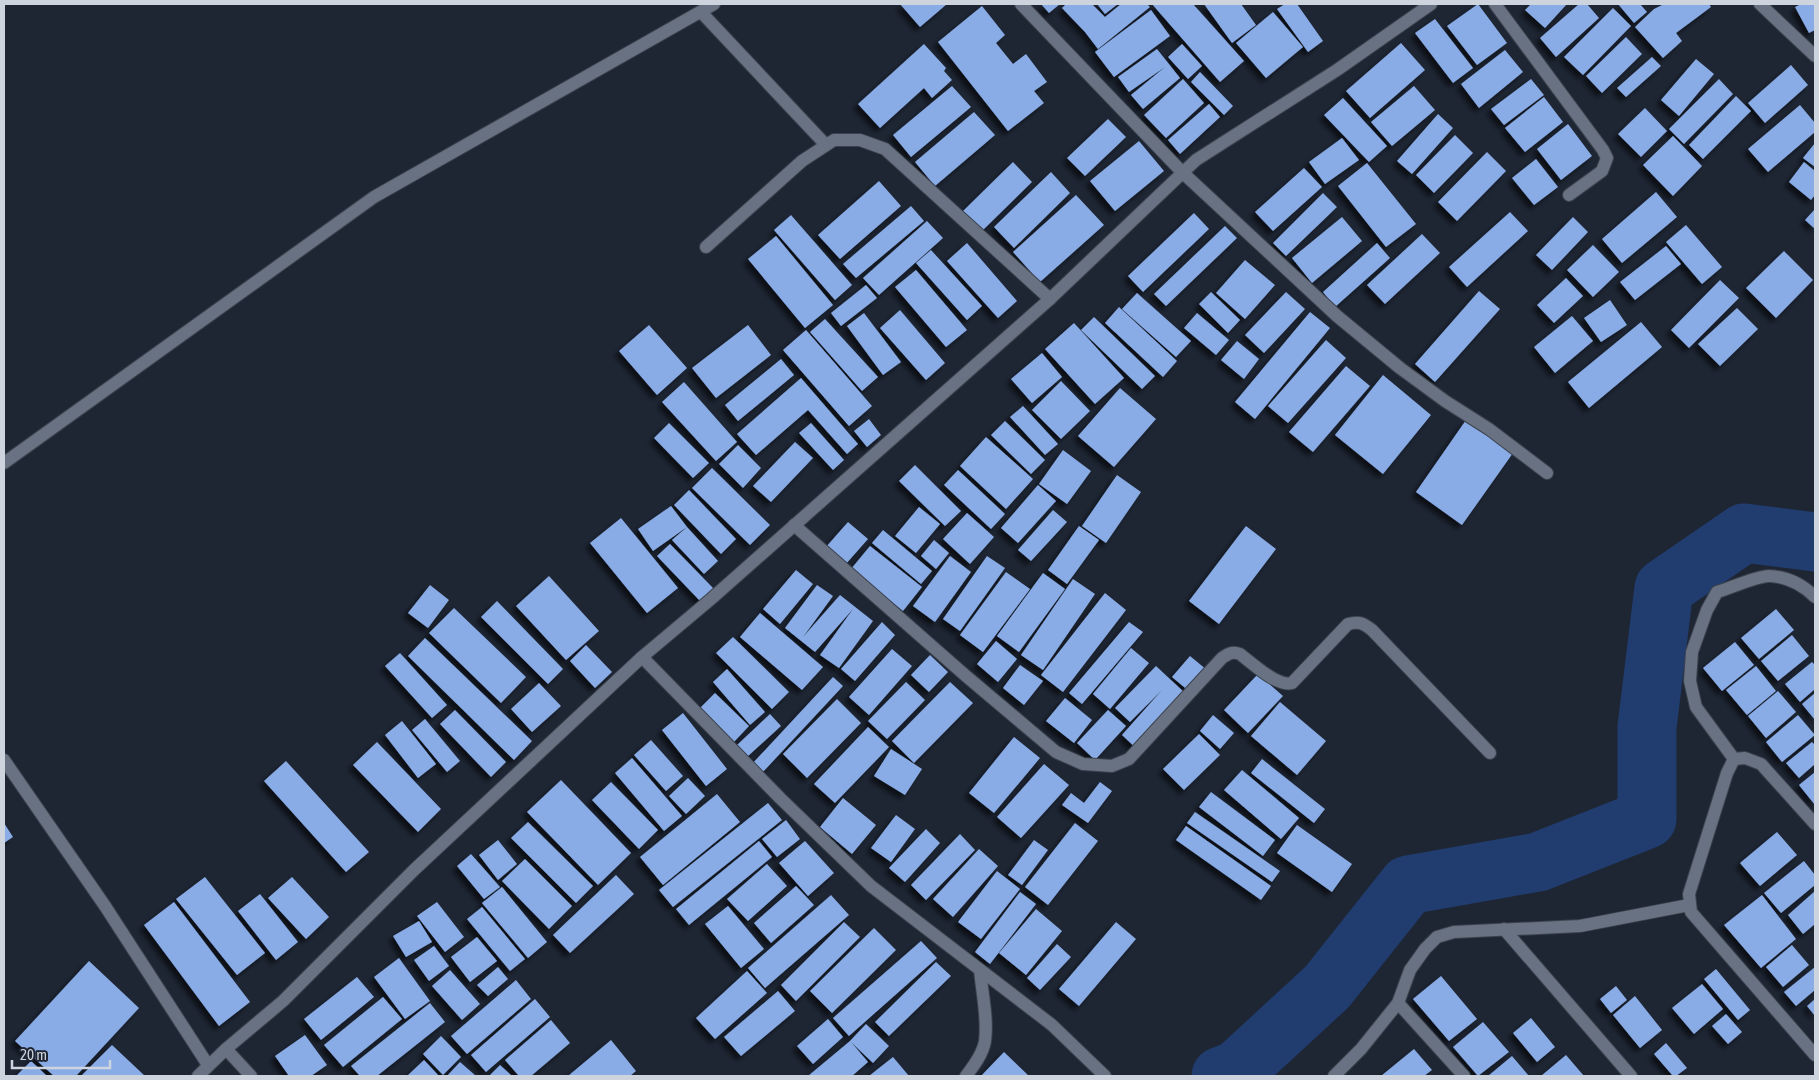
<svg xmlns="http://www.w3.org/2000/svg" width="1819" height="1080" font-family="'Asap Condensed',sans-serif">
	<style>
		.lines { fill: none; stroke-linecap: round; stroke-linejoin: round }
		.river { stroke: #213d6f; stroke-width: 59 }
		.building { fill: #8aace6; filter: url(#shadow) }
		.minor-casing { stroke: #3b424d; stroke-width: 14 }
		.tertiary-casing { stroke: #3b424d; stroke-width: 14 }
		.minor { stroke: #697282; stroke-width: 12 }
		.tertiary { stroke: #697282; stroke-width: 12 }
	</style>
	<defs>
		<filter id="shadow"><feDropShadow dx="-4.5" dy="4.5" stdDeviation="2.5" flood-color="#0009"/></filter>
	</defs>
	<rect width="100%" height="100%" fill="#1e2634"/>
	<g class="lines">
		<!-- river -->
		<path class="river" d="M1221 1076 1237 1070 1327 987 1408 885 1538 862 1647 819V727L1664 588 1744 533 1815 542"/>
	</g>
	<!-- building -->
	<path class="building" d="M900 4H947L920 27Z
		M1041 4H1060L1049 13Z
		M1066 4H1092L1105 17 1121 4H1147L1150 7 1098 49 1085 32 1062 8Z
		M1097 4H1118L1105 14Z
		M1152 4H1193L1244 61 1220 82Z
		M1204 4H1241L1256 25 1232 43Z
		M1285 4H1297L1323 41 1308 52 1277 9Z
		M1478 4 1507 43 1477 65 1447 26Z
		M1531 4H1567L1545 28 1525 10Z
		M1579 4H1587L1599 18 1556 57 1540 38Z
		M1618 4H1640L1647 12 1634 23Z
		M1664 4H1709L1711 7 1676 33 1682 41 1663 58 1635 27 1654 9Z
		M1801 4 1815 5V30L1809 33 1795 7Z
		M982 6 1005 35 996 43 1013 64 1026 54 1047 82 1034 91 1044 103 1008 131 938 42Z
		M1613 8 1631 26 1583 75 1564 57Z
		M1151 10 1170 36 1114 77 1095 52Z
		M1273 12 1303 47 1266 78 1236 43Z
		M1435 19 1473 68 1453 83 1415 33Z
		M1626 37 1642 54 1602 93 1586 76Z
		M1401 43 1425 70 1370 118 1346 91Z
		M924 44 946 68 944 71 952 80 932 98 924 88 880 128 858 104Z
		M1182 44 1202 66 1188 79 1168 57Z
		M1157 49 1180 78 1143 109 1131 95 1165 67 1129 92 1118 77Z
		M1505 50 1523 72 1479 108 1461 84Z
		M1652 57 1661 66 1626 97 1617 88Z
		M1696 59 1714 74 1679 116 1661 100Z
		M1791 65 1808 85 1765 123 1748 103Z
		M1200 72 1233 106 1224 115 1191 82Z
		M1183 79 1204 103 1166 138 1144 115Z
		M1531 79 1544 95 1504 125 1491 109Z
		M1719 79 1733 94 1684 144 1669 129Z
		M952 86 971 107 911 157 893 135Z
		M1414 86 1435 110 1392 146 1371 122Z
		M1736 96 1751 111 1703 159 1689 145Z
		M1544 97 1563 122 1525 152 1505 128Z
		M1343 98 1387 146 1369 162 1324 115Z
		M1209 104 1220 117 1180 154 1168 140Z
		M1800 105 1815 123V132L1768 172 1748 149Z
		M1645 108 1667 131 1641 157 1618 134Z
		M974 112 995 135 935 186 915 162Z
		M1438 114 1453 128 1412 174 1397 161Z
		M1108 119 1126 137 1085 176 1067 158Z
		M1568 124 1592 156 1561 180 1537 149Z
		M1455 135 1473 153 1434 193 1416 175Z
		M1673 136 1702 166 1673 196 1643 165Z
		M1342 138 1359 160 1325 184 1309 162Z
		M1139 141 1164 171 1115 211 1090 181Z
		M1815 143V167L1803 158Z
		M1487 152 1506 171 1457 221 1438 202Z
		M1536 159 1558 187 1534 205 1512 178Z
		M1013 162 1032 182 982 231 962 212Z
		M1804 162 1815 171V195L1811 200 1789 182Z
		M1367 163 1416 224 1386 247 1338 186Z
		M1304 168 1322 187 1273 231 1255 212Z
		M1051 172 1070 193 1014 248 994 227Z
		M879 181 901 206 840 259 818 235Z
		M1656 192 1677 217 1622 263 1602 239Z
		M1323 193 1337 207 1286 256 1273 243Z
		M1076 195 1104 225 1040 282 1013 252Z
		M911 206 924 221 856 278 843 264Z
		M1815 209V229L1805 220Z
		M1510 212 1528 231 1467 287 1449 267Z
		M1194 213 1209 229 1143 292 1128 276Z
		M791 215 852 285 835 300 774 230Z
		M1342 217 1362 241 1312 283 1292 258Z
		M1573 217 1588 232 1552 270 1536 255Z
		M927 221 943 238 879 295 863 278Z
		M1686 225 1722 267 1702 284 1666 242Z
		M1225 226 1237 238 1166 306 1154 294Z
		M1422 234 1440 253 1385 304 1367 285Z
		M776 236 833 305 805 328 748 259Z
		M967 243 1017 301 998 318 947 261Z
		M1377 243 1390 258 1335 307 1323 292Z
		M1593 245 1619 272 1593 297 1567 270Z
		M1666 246 1681 264 1635 300 1620 282Z
		M931 250 982 306 967 320 916 263Z
		M1784 251 1813 280 1776 318 1746 288Z
		M1245 260 1275 285 1245 319 1216 293Z
		M916 270 967 330 946 347 895 287Z
		M1566 278 1583 296 1554 323 1537 305Z
		M1720 280 1739 298 1689 348 1671 330Z
		M866 285 877 298 841 326 831 313Z
		M1479 291 1500 309 1435 382 1415 364Z
		M1211 292 1240 320 1228 333 1199 304Z
		M1286 292 1305 309 1264 353 1245 335Z
		M1137 293 1191 341 1176 357 1122 309Z
		M1610 300 1627 325 1601 342 1584 318Z
		M1119 307 1177 361 1163 377 1105 323Z
		M1737 308 1758 329 1720 366 1698 344Z
		M900 310 945 363 926 380 880 328Z
		M1310 312 1330 328 1255 419 1235 402Z
		M864 313 901 362 883 375 847 326Z
		M1197 313 1229 340 1216 355 1184 328Z
		M1572 316 1593 341 1555 373 1534 347Z
		M1094 317 1155 376 1142 389 1081 330Z
		M825 319 878 377 862 391 810 332Z
		M1641 322 1662 347 1589 408 1568 382Z
		M1074 323 1124 378 1095 404 1045 349Z
		M649 325 687 368 657 395 619 351Z
		M748 325 771 355 716 398 692 368Z
		M806 330 872 406 849 426 783 350Z
		M1326 340 1346 358 1288 423 1268 406Z
		M1237 341 1259 359 1244 379 1221 360Z
		M1042 353 1062 377 1032 403 1011 379Z
		M781 359 794 375 738 421 725 405Z
		M1346 366 1370 386 1313 452 1289 432Z
		M1383 375 1431 415 1383 474 1335 435Z
		M801 378 858 444 847 454 808 410 756 455 737 434Z
		M1061 381 1090 411 1061 439 1032 410Z
		M684 382 737 442 716 461 662 402Z
		M1120 388 1156 419 1114 467 1078 436Z
		M1023 406 1058 444 1045 455 1010 417Z
		M869 419 881 435 867 447 854 431Z
		M1466 420 1513 453 1462 525 1416 492Z
		M1005 421 1045 460 1031 474 991 435Z
		M669 423 709 463 693 478 654 438Z
		M811 423 844 460 833 470 799 433Z
		M986 437 1033 479 1006 509 960 466Z
		M795 442 813 458 771 502 753 486Z
		M738 445 761 468 743 488 719 464Z
		M1063 450 1091 471 1067 504 1039 484Z
		M915 465 961 511 945 526 899 481Z
		M712 468 770 525 750 545 692 488Z
		M958 470 1005 514 991 529 944 485Z
		M1117 475 1141 492 1106 543 1082 526Z
		M1038 485 1056 501 1018 543 1001 528Z
		M689 490 736 539 721 554 674 505Z
		M671 506 687 527 653 551 638 529Z
		M919 507 940 524 916 553 895 536Z
		M1053 510 1067 522 1031 561 1018 550Z
		M967 513 994 537 970 564 943 539Z
		M621 518 678 588 647 613 590 543Z
		M848 522 868 539 845 565 826 547Z
		M1079 526 1099 540 1067 584 1048 570Z
		M1246 526 1276 549 1219 624 1189 601Z
		M687 527 718 561 704 574 672 540Z
		M883 530 932 571 921 584 872 543Z
		M934 540 949 553 936 569 921 556Z
		M670 544 714 589 701 602 657 556Z
		M870 546 922 587 903 611 851 569Z
		M950 556 971 572 935 622 913 606Z
		M987 556 1005 568 960 631 943 619Z
		M796 570 813 584 780 624 763 609Z
		M1006 572 1030 589 983 652 960 635Z
		M1043 573 1065 589 1019 652 997 636Z
		M549 576 599 631 566 660 516 606Z
		M1073 579 1095 594 1043 670 1021 655Z
		M430 585 449 600 428 628 408 613Z
		M817 585 833 596 803 637 840 595 873 621 839 668 820 655 853 609 815 652 785 628Z
		M1105 593 1126 610 1063 692 1041 675Z
		M497 601 563 669 548 684 481 617Z
		M454 608 526 677 501 703 429 633Z
		M1776 609 1794 630 1759 659 1741 638Z
		M760 613 823 667 802 690 740 637Z
		M882 622 895 635 855 681 841 669Z
		M1129 622 1143 632 1082 704 1069 693Z
		M1792 635 1809 656 1778 681 1761 661Z
		M733 637 789 692 772 709 716 653Z
		M425 638 532 741 514 760 408 656Z
		M996 641 1017 659 998 682 977 664Z
		M1735 642 1754 665 1722 691 1703 668Z
		M586 645 612 672 595 688 570 661Z
		M1131 648 1149 663 1110 709 1093 694Z
		M892 649 912 666 869 715 849 697Z
		M400 653 447 705 432 718 385 666Z
		M930 655 948 672 929 692 911 675Z
		M1190 656 1207 670 1190 692 1172 677Z
		M1812 662 1815 665V689L1800 702 1785 684Z
		M1020 665 1043 681 1024 705 1003 688Z
		M1156 666 1186 694 1137 749 1122 735 1162 690 1130 722 1115 708Z
		M1756 666 1776 691 1747 715 1726 690Z
		M727 669 765 712 750 725 713 682Z
		M1258 674 1283 696 1248 733 1224 710Z
		M833 677 843 686 762 773 752 764Z
		M906 682 925 700 887 739 868 721Z
		M950 682 973 703 914 763 892 741Z
		M539 683 561 706 532 732 511 709Z
		M1778 691 1796 712 1766 738 1748 716Z
		M715 693 749 726 733 743 698 710Z
		M1815 693V720L1802 704Z
		M1065 698 1092 720 1074 743 1046 721Z
		M837 699 861 723 807 778 783 754Z
		M1280 702 1326 741 1297 775 1251 736Z
		M455 710 506 762 491 777 440 724Z
		M1108 710 1126 726 1095 760 1077 743Z
		M683 713 727 769 706 786 662 730Z
		M770 714 781 726 747 757 736 746Z
		M1213 715 1234 733 1220 749 1200 731Z
		M1798 715 1815 735 1782 762 1766 742Z
		M425 719 460 761 447 772 412 730Z
		M402 721 436 764 418 778 385 735Z
		M868 727 889 747 835 803 814 784Z
		M1199 734 1220 755 1184 790 1163 769Z
		M1014 737 1040 758 994 813 969 793Z
		M651 740 683 776 666 791 634 755Z
		M377 742 441 809 418 832 353 765Z
		M1812 742 1815 745V764L1799 778 1786 763Z
		M891 749 922 769 905 795 874 776Z
		M632 758 682 816 664 831 615 773Z
		M1262 759 1325 809 1314 823 1251 773Z
		M286 761 369 852 346 872 264 781Z
		M1044 764 1069 785 1021 838 997 817Z
		M1242 770 1299 818 1281 839 1224 790Z
		M1815 772V805L1799 785Z
		M688 778 705 796 686 814 669 796Z
		M561 780 631 853 598 885 527 812Z
		M611 782 658 830 639 849 592 800Z
		M1100 782 1112 791 1088 823 1062 805 1071 793 1084 803Z
		M1211 792 1275 840 1263 856 1199 807Z
		M717 794 740 822 663 885 640 857Z
		M843 798 876 825 852 854 820 827Z
		M768 803 782 820 673 907 659 890Z
		M1195 812 1280 871 1272 882 1187 823Z
		M896 815 915 829 891 862 871 848Z
		M786 820 800 839 777 857 762 839Z
		M528 822 593 886 576 903 511 838Z
		M4 823 13 837 4 843Z
		M1075 823 1098 841 1048 905 1025 887Z
		M1297 825 1352 864 1332 892 1277 853Z
		M1186 826 1271 886 1261 900 1176 840Z
		M926 829 940 843 905 882 889 868Z
		M1777 832 1797 855 1760 886 1740 863Z
		M960 834 975 850 926 900 911 885Z
		M498 840 517 864 498 880 479 855Z
		M1034 840 1048 850 1022 885 1008 875Z
		M759 841 772 857 689 925 676 909Z
		M805 841 834 873 808 896 779 863Z
		M979 849 998 866 953 917 933 899Z
		M471 854 500 887 484 899 457 866Z
		M525 859 572 906 549 929 502 881Z
		M1804 861 1815 875V885L1781 913 1764 893Z
		M767 864 787 886 748 921 727 899Z
		M997 871 1020 889 981 939 958 922Z
		M616 875 634 894 570 953 553 935Z
		M205 877 265 953 237 975 176 899Z
		M292 877 329 917 306 939 268 898Z
		M796 886 814 905 771 943 754 923Z
		M502 887 547 942 528 958 482 903Z
		M1815 891V924L1803 934 1788 915Z
		M1020 892 1036 904 990 964 975 952Z
		M260 894 298 942 276 960 238 911Z
		M831 895 849 915 765 988 748 968Z
		M1762 895 1796 939 1761 968 1724 925Z
		M174 902 250 1002 219 1026 144 925Z
		M437 902 464 937 445 952 417 916Z
		M728 906 764 949 741 968 705 924Z
		M482 907 525 959 510 971 467 919Z
		M1036 909 1062 931 1026 975 999 953Z
		M419 921 432 942 406 957 393 936Z
		M844 922 860 937 796 1001 781 985Z
		M1116 922 1136 939 1079 1006 1059 989Z
		M874 928 896 950 832 1013 810 991Z
		M477 937 497 961 470 982 451 957Z
		M921 941 937 958 849 1036 833 1018Z
		M1057 944 1071 957 1040 990 1027 978Z
		M1792 945 1809 965 1783 987 1766 967Z
		M434 946 449 966 429 981 414 960Z
		M399 958 430 1001 405 1019 374 977Z
		M89 961 139 1008 76 1076H54L15 1041Z
		M936 962 951 976 889 1036 875 1022Z
		M498 967 508 979 488 996 477 985Z
		M1815 967V990L1796 1006 1784 992Z
		M1716 969 1750 1010 1738 1020 1704 979Z
		M450 970 480 1004 462 1020 432 986Z
		M747 971 767 993 715 1039 696 1018Z
		M1441 976 1477 1019 1449 1041 1413 999Z
		M357 977 374 997 321 1040 304 1019Z
		M516 980 531 999 467 1054 451 1036Z
		M1702 984 1723 1009 1694 1034 1672 1008Z
		M1616 986 1627 1000 1611 1013 1600 999Z
		M778 991 795 1011 741 1056 724 1037Z
		M1635 996 1662 1030 1640 1048 1613 1015Z
		M383 997 402 1019 343 1067 324 1045Z
		M535 999 550 1017 486 1072 471 1055Z
		M1815 999V1016L1807 1006Z
		M430 1003 445 1022 377 1076H360L351 1066Z
		M1726 1014 1742 1032 1728 1044 1712 1026Z
		M1531 1018 1555 1047 1537 1062 1513 1033Z
		M828 1019 843 1037 813 1064 797 1046Z
		M551 1020 570 1043 531 1076H519L505 1060Z
		M1483 1022 1509 1052 1478 1076 1453 1047Z
		M866 1024 889 1046 873 1063 851 1042 868 1062 852 1076H808L850 1041Z
		M305 1035 327 1065 311 1076H289L275 1056Z
		M441 1036 461 1057 443 1075 423 1054Z
		M611 1040 636 1071 630 1076H568Z
		M1666 1043 1687 1068 1676 1076H1673L1654 1054Z
		M112 1045 145 1076H81Z
		M1414 1049 1432 1070 1424 1076H1381Z
		M1004 1052 1029 1076H981Z
		M1566 1055 1584 1076H1541Z
		M1512 1056 1529 1076H1488Z
		M893 1057 909 1076H869Z
		M424 1060 439 1076H407Z
		M31 1061 47 1076H16Z
		M460 1062 476 1076H447Z
		M500 1065 512 1076H489Z"/>
	<g class="lines">
		<defs>
			<path id="minor" d="M1021 4 1182 172 1337 316 1400 368 1445 401 1489 429 1547 473
				M1495 4 1603 150 1607 158 1602 171 1569 195
				M1760 4 1815 56
				M701 12 826 145
				M706 247 802 161 834 140H860L885 149 1050 299
				M4 463 374 197 714 4
				M794 525 966 676 1056 752 1083 764 1112 766 1129 759 1222 658C1228 654 1232 651 1240 654 1252 663 1277 687 1292 683L1348 624C1359 621 1363 623 1372 630L1490 753
				M642 657 780 798 871 886 1052 1025 1105 1076
				M1734 759 1696 707 1690 681 1692 652 1707 610 1717 592C1728 589 1759 575 1770 576 1788 577 1803 585 1815 597
				M4 760 105 906 208 1065
				M1815 824 1761 764 1745 758 1734 759 1727 773 1689 894 1691 912 1815 1055
				M1504 929 1631 1076
				M1398 1003 1464 1076
				M226 1049 251 1076
				M966 1076C973 1067 983 1054 985 1041 988 1018 982 993 980 970
				M1334 1076 1361 1049 1398 1003 1410 970 1425 949 1437 937 1454 932 1580 926 1689 905"/>
			<path id="tertiary" d="M198 1076 226 1049 283 1001 414 870 642 657 711 599 1050 299 1196 160 1337 70 1431 4"/>
		</defs>
		<!-- minor casing -->
		<use href="#minor" class="minor-casing"/>
		<!-- tertiary casing -->
		<use href="#tertiary" class="tertiary-casing"/>
		<!-- minor -->
		<use href="#minor" class="minor"/>
		<!-- tertiary -->
		<use href="#tertiary" class="tertiary"/>
	</g>
	<!-- border -->
	<rect width="1819" height="1080" fill="none" stroke="#ced4dd" stroke-width="10"/>
	<!-- scale -->
	<path d="M12 1060v8h98v-8" fill="none" stroke="#ced4dd" stroke-width="2.5"/>
	<text x="20" y="1060" font-size="15" fill="#ced4dd" stroke="#1e2634" stroke-width="4" paint-order="stroke">20 m</text>
</svg>
